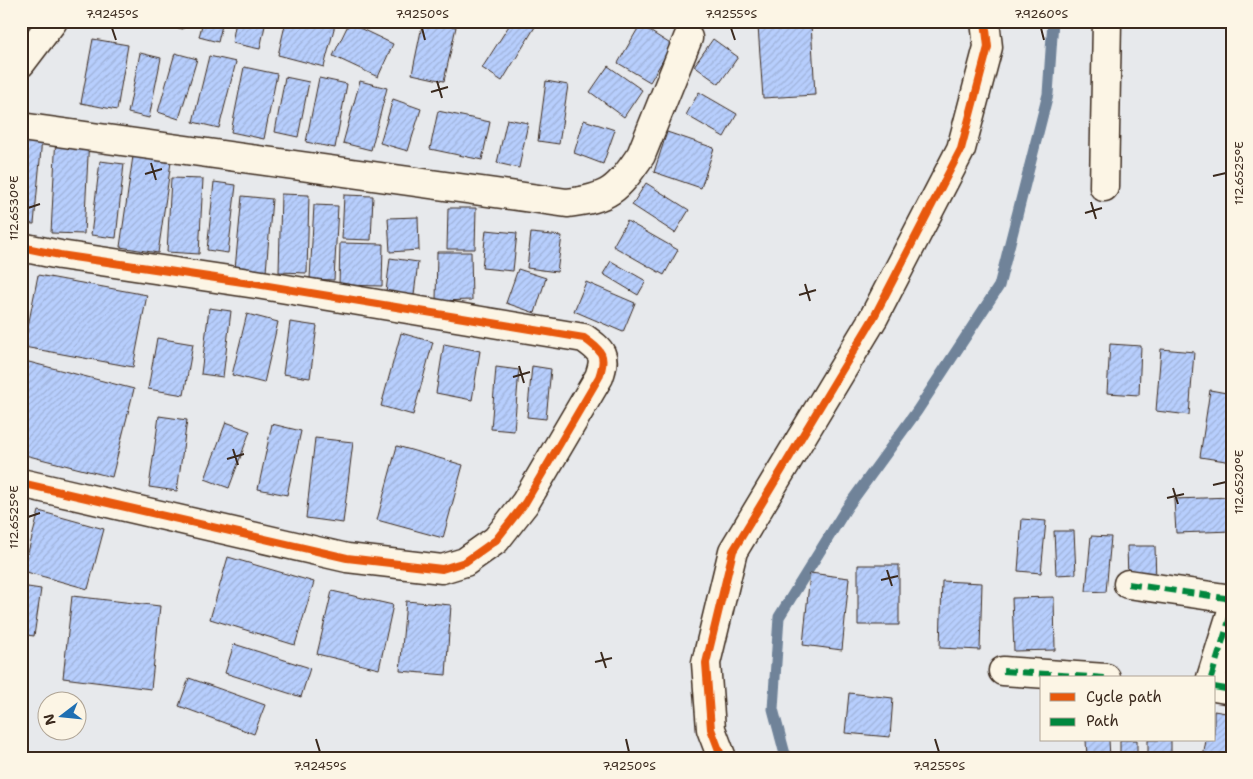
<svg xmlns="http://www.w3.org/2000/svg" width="1253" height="779" font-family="'Shantell Sans',sans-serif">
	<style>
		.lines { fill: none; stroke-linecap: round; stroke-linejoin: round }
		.stream { stroke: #6f8399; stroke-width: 11 }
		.building { fill: url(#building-hatch); stroke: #3b2a1e }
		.minor-casing { stroke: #3b2a1e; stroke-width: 31 }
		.minor { stroke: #fcf5e5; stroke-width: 28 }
		.quiet { stroke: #00873e; stroke-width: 6; stroke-dasharray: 12 6; stroke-linecap: butt }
		.cycleway-casing { stroke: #fcf5e5; stroke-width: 11 }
		.cycleway { stroke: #e8590c; stroke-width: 8 }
		.ticks { fill: none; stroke: #3b2a1e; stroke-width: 2 }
		.neatline { fill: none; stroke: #3b2a1e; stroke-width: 2 }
		.ticks-label { font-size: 12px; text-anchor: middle; fill: #3b2a1e }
	</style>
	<defs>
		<pattern id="building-hatch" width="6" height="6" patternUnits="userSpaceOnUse" patternTransform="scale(1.25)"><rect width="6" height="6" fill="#b7cefd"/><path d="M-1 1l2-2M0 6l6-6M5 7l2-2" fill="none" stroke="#9eb1d8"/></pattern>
	</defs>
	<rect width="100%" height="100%" fill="#e7e9ec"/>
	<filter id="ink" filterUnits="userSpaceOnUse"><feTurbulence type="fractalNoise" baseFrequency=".02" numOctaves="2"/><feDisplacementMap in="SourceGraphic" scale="10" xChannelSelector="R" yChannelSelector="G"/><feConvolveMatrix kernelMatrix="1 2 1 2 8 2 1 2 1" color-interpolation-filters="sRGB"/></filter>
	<g filter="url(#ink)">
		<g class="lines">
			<!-- stream -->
			<path class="stream" d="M786 758 773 709 779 617 846 509 917 411 999 286 1048 94 1053 21"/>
		</g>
		<!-- building -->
		<path class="building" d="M21 21H33L24 44 21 42Z
			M148 21H185L183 29Z
			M203 21H223L218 42 199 37Z
			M236 21H266L260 49 232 43Z
			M286 21H336L324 67 278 55Z
			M423 21 456 27 444 81 412 74Z
			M512 21 538 22 502 81 482 68Z
			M349 23 393 44 378 77 333 56Z
			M811 23 815 95 763 98 758 26Z
			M640 25 672 45 650 82 618 63Z
			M93 39 128 45 117 110 81 103Z
			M713 39 738 57 719 84 694 66Z
			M140 53 161 58 149 118 128 113Z
			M175 53 197 59 179 119 158 112Z
			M209 56 236 62 219 128 193 122Z
			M608 66 642 90 624 117 590 92Z
			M244 67 277 74 264 139 231 132Z
			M285 77 309 82 298 137 275 132Z
			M319 78 347 84 335 148 306 142Z
			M360 81 387 88 371 150 343 143Z
			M546 81 568 85 559 144 538 141Z
			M699 92 737 114 724 137 686 115Z
			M393 99 421 109 408 151 380 143Z
			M438 111 490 122 482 160 430 149Z
			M507 119 528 123 519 168 497 163Z
			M584 120 615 130 603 164 574 153Z
			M667 132 714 148 701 188 654 172Z
			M56 135 89 137 84 234 51 233Z
			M21 137 42 139 34 224 21 223Z
			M134 149 172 155 158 253 120 247Z
			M100 161 124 164 116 238 91 235Z
			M171 178 203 179 199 254 167 252Z
			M214 182 236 185 228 253 207 250Z
			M646 183 689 210 675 233 632 205Z
			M281 194 309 195 307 273 279 272Z
			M344 195 373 196 371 240 342 239Z
			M242 196 272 199 266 272 235 269Z
			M314 205 338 206 334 280 310 279Z
			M448 208H476L475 249H447Z
			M418 217 419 250 390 252 388 218Z
			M627 221 678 250 664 275 613 246Z
			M486 230 517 233 513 271 482 268Z
			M531 233 562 236 557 272 527 268Z
			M340 243 383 244 382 286 339 285Z
			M437 252H471L472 300 436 301Z
			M390 258 418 262 414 295 386 292Z
			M611 261 646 281 638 295 603 274Z
			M518 269 546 278 535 313 506 303Z
			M38 275 147 295 133 367 24 347Z
			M586 282 635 303 623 332 574 311Z
			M209 308 231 311 223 377 201 374Z
			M247 314 278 322 264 383 232 375Z
			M290 322 317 326 310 378 283 374Z
			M401 333 433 342 413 415 381 406Z
			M157 338 193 344 184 395 148 389Z
			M444 344 480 351 472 400 436 393Z
			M1110 344 1141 346 1139 395 1107 393Z
			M1161 349 1194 352 1189 415 1156 411Z
			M21 360 134 389 112 477 21 454Z
			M532 366 551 369 546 419 527 417Z
			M496 367 519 370 514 431 491 429Z
			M1210 390 1232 394V462L1200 457Z
			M159 416 187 420 177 491 149 487Z
			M226 422 250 431 229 488 205 479Z
			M272 424 301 431 287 495 258 489Z
			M315 438 353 442 343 523 306 518Z
			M397 446 463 465 443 538 377 520Z
			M1232 497V531L1176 533 1174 499Z
			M39 511 104 529 88 589 23 571Z
			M1022 519 1046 521 1041 573 1018 571Z
			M1054 531H1074L1076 574 1056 575Z
			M1091 536 1111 537 1106 592 1086 591Z
			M1127 546H1155L1156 584 1128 580Z
			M228 557 314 582 295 645 210 619Z
			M858 565H899V625H858Z
			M810 573 849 578 842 650 803 645Z
			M942 581 982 583 980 650 940 648Z
			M21 586 41 589 34 636 21 634Z
			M332 591 393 605 379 669 317 654Z
			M72 596 160 606 151 689 63 678Z
			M1054 597 1055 650 1014 651 1012 598Z
			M406 601 451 605 446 675 400 671Z
			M234 644 310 668 301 697 225 673Z
			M189 678 265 705 254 734 179 706Z
			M849 693 893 698 890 737 845 733Z
			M1214 711 1232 714V758H1203L1206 740H1214Z
			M1086 740H1109L1110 758H1087Z
			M1120 740H1137V758H1120Z
			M1148 740H1171V758H1148Z"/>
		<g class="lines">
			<defs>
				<path id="minor" d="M21 63 53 21
					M21 127 567 203C610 198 617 190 641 155L688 38
					M1104 187 1107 21
					M21 247 60 255 256 284 584 338C602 351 607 355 599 377L525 503 496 540 465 562 442 569 347 558 21 483
					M1128 584 1232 599
					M1003 671 1106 678
					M1211 678 1232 611
					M1214 687 1232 690
					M722 758 711 729 706 663 733 551 874 317 961 149 988 47 985 21"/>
			</defs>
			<!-- minor casing -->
			<use href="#minor" class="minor-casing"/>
			<!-- minor -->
			<use href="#minor" class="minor"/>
			<!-- quiet -->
			<path class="quiet" d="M1128 584 1232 599
				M1003 671 1106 678
				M1211 678 1232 611
				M1214 687 1232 690"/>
			<defs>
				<path id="cycleway" d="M21 247 60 255 256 284 584 338C602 351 607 355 599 377L525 503 496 540 465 562 442 569 347 558 21 483
					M722 758 711 729 706 663 733 551 874 317 961 149 988 47 985 21"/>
			</defs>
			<!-- cycleway casing -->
			<use href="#cycleway" class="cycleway-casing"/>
			<!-- cycleway -->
			<use href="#cycleway" class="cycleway"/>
		</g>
	</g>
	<!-- ticks -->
	<path class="ticks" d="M112 28 116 40M422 28 425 40M731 28 735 40M1041 28 1044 40M437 81 442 98M431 92 448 87M151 163 156 180M145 174 162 169M1213 176 1226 173M1091 202 1096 219M28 208 40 204M1085 213 1102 208M805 284 810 301M799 295 816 290M519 366 524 383M513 377 530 372M233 449 238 465M227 459 244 454M1213 485 1226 482M1173 488 1178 504M1167 498 1184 494M28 517 40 513M887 570 892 586M881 580 898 576M601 652 606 668M595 662 612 658M316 739 320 752M626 739 629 752M935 739 939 752"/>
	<!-- margin -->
	<rect width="1253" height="779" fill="none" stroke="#fcf5e5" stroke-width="55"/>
	<!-- legend -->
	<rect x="1040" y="676" width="175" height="65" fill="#fcf5e5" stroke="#afa495"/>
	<rect x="1050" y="693" width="25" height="8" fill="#e8590c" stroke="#afa495"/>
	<text x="1086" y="702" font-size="15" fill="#3b2a1e">Cycle path</text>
	<rect x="1050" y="718" width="25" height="8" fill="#00873e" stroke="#afa495"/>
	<text x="1086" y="726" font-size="15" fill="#3b2a1e">Path</text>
	<!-- north arrow -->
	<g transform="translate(62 716) rotate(254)"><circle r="24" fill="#fcf5e5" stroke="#afa495"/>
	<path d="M0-4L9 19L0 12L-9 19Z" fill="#1f6fb2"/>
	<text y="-8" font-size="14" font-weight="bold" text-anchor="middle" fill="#3b2a1e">N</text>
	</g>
	<rect x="28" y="28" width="1198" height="724" class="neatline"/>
	<g class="ticks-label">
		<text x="112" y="18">7.9245°S</text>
		<text x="422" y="18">7.9250°S</text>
		<text x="731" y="18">7.9255°S</text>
		<text x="1041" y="18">7.9260°S</text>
		<text transform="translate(1239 173) rotate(-90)" y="4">112.6525°E</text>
		<text transform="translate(14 208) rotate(-90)" y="4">112.6530°E</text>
		<text transform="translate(1239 482) rotate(-90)" y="4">112.6520°E</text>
		<text transform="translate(14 517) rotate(-90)" y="4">112.6525°E</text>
		<text x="320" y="770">7.9245°S</text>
		<text x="629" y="770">7.9250°S</text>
		<text x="939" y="770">7.9255°S</text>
	</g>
</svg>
